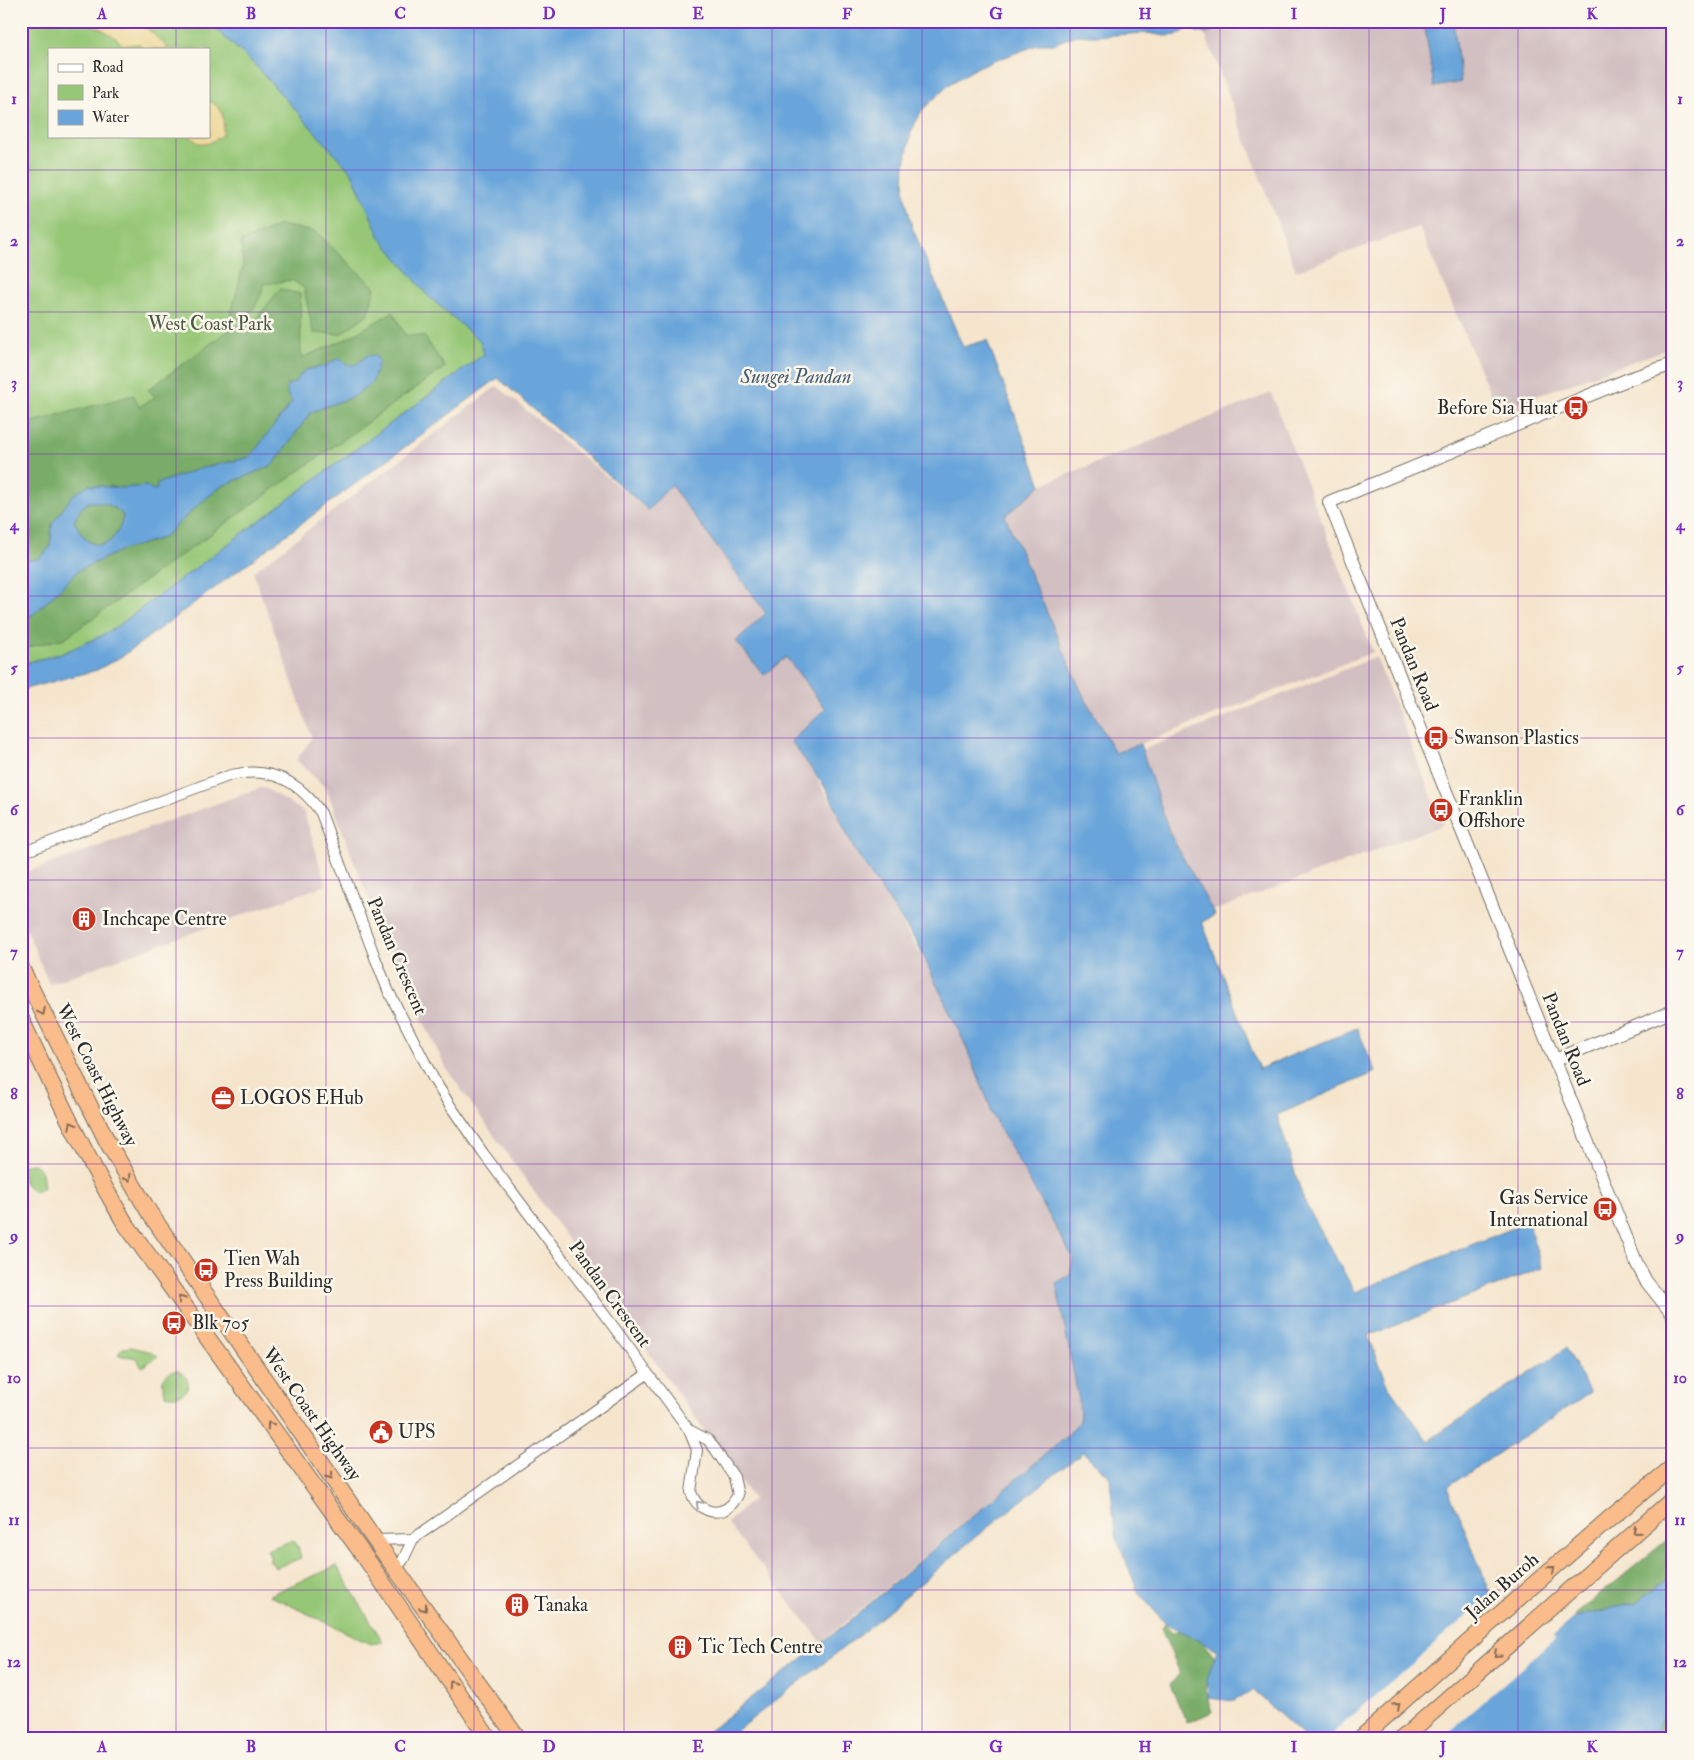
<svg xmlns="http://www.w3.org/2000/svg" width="1694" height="1760" font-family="'IM FELL Double Pica',serif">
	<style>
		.industrial { fill: #d2bfc1 }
		.green { fill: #96c776; stroke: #607950; fill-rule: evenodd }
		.forest { fill: #78ac67; stroke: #526c49 }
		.sand { fill: #eeda9e; stroke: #8c8264 }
		.water { fill: #69a5da; stroke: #4a6882; fill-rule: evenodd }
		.pier { fill: #f5e5cd }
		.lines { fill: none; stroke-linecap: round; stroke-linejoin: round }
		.minor-casing { stroke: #726c64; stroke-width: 12 }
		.tertiary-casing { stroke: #726c64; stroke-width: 14 }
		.trunk-casing { stroke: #726c64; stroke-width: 18 }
		.minor { stroke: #fff; stroke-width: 10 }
		.tertiary { stroke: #fff; stroke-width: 12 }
		.trunk { stroke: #f9bc8a; stroke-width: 16 }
		.oneway { stroke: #886c56 }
		.oneway2 { stroke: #a0a0a0 }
		.grid { fill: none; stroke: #7b2cbf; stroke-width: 1; stroke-opacity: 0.55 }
		.labels { text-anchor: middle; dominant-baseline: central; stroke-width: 5; stroke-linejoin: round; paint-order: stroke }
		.park-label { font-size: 19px; fill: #4b5a42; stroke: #fbf7ec }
		.poi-label { font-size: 19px; fill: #2b2b2b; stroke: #fbf7ec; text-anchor: start }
		.street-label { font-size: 19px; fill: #2b2b2b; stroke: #fbf7ec }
		.water-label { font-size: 20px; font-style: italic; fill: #445c71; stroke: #fbf7ec }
		.neatline { fill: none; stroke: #7b2cbf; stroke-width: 2 }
		.grid-label { font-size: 16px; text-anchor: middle; font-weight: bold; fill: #7b2cbf }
	</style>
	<rect width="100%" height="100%" fill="#fbf7ec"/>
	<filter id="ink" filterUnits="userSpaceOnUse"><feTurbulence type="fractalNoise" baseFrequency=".02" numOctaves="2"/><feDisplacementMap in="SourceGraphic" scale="10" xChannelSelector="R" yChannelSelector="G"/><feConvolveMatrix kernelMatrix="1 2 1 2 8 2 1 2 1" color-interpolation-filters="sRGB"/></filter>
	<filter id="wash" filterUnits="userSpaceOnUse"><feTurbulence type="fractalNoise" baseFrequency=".0096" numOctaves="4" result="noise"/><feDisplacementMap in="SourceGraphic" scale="20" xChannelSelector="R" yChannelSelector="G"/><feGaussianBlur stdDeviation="1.12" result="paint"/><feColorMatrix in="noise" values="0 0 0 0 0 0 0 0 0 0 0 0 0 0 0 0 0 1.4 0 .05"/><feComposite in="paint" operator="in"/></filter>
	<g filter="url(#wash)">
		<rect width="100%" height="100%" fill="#f5e5cd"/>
		<!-- industrial -->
		<path class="industrial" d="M1252 21H1424L1434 86 1461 82 1453 21H1673V347L1497 410 1419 227 1296 271 1205 34 1212 31 1214 26Z
			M497 386 647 510 671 485 766 613 736 641 786 656 826 710 791 741 808 764 957 1017 1073 1259 1070 1275 1080 1420 1068 1435 822 1642 727 1523 753 1499 446 1068 385 942 326 788 296 760 312 738 253 572Z
			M1271 393 1373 652 1115 754 1081 691 1004 516 1041 485Z
			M1376 657 1443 825 1213 911 1170 834 1142 750Z
			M263 787 304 812 326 885 49 984 21 917V874Z"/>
		<!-- green -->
		<path class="green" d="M21 21H207L254 64 352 173 380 237 428 296 481 341 485 354 116 627 99 637 63 653 21 664ZM49 49H209V136H49Z
			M35 1164 42 1172 44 1187 37 1192C24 1186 20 1180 22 1165Z
			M132 1347 152 1352 158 1356 142 1367 140 1365 138 1359C130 1355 123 1358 118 1354L123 1348Z
			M177 1370C198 1380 187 1401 166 1395 159 1381 163 1374 177 1370Z
			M293 1540 296 1546H298L301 1558 275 1568 272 1562H270V1556L267 1550Z
			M337 1566 383 1642 370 1644 269 1595Z"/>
		<!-- forest -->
		<path class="forest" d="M280 225 316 232 375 288 368 314 340 334 313 333 304 288 292 280 265 284C258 300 253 322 230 318L243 267 241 242Z
			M280 289 300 294 301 358 344 340 393 312 405 335 424 336 445 367 65 638 21 649V621L35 613 79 570 122 550 163 538 199 504 222 486 273 465 311 412 355 396 367 356 355 365 345 364 338 358 326 366 305 370 293 384V402L250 457 199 469 161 482 157 483V489L154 490 146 486 122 488 88 485 52 524 50 547 40 558 21 562V425L134 395 139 407 155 397 148 390 229 330 257 318Z
			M89 502C104 502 113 505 123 515 122 532 106 554 88 541 81 535 78 528 74 520L80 509Z
			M1673 1535V1575L1637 1602 1576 1617 1575 1615Z
			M1165 1624 1172 1632 1189 1629 1200 1632 1206 1647 1214 1655 1213 1670 1205 1690 1212 1712 1187 1723 1170 1685 1180 1673 1161 1629Z
			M1673 1702V1739H1658L1655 1737 1666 1709Z"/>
		<!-- sand -->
		<path class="sand" d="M85 21H134L149 30 169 49H143L140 44 123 45C113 33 98 28 85 21Z
			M209 101C224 108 225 120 222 135 210 143 203 150 190 136H209Z"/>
		<!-- water -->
		<path class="water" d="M207 21H1252L1214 26 1212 31 1205 34 1188 29 1177 35 1165 36 1147 33 1094 36 1077 35 1053 44H1040L980 66 951 83 922 110 911 132 905 164 904 192 912 227 963 347 987 340 1041 485 1005 516 1081 691 1115 753 1140 744 1170 834 1215 915 1202 922 1259 1069 1357 1028 1376 1072 1277 1115 1304 1201 1355 1292 1528 1222 1542 1268 1368 1336 1389 1387 1428 1441 1566 1348 1590 1393 1447 1487 1512 1645 1541 1647 1576 1617 1637 1602 1673 1575V1702L1666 1709 1656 1735 1655 1737 1658 1739H1307L1253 1690 1234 1701 1208 1698 1207 1679 1217 1650 1165 1623 1138 1592 1115 1533 1110 1478 1083 1452 973 1539 856 1638 726 1739H699L846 1624 1068 1435 1080 1420 1079 1400 1056 1283 1070 1275 1073 1258 991 1113 990 1106 964 1042 917 943 854 849 827 790 791 741 826 709 786 657 764 675 736 641 766 613 671 485 648 510 498 378 124 655 97 670 21 690V664L63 653 99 637 116 627 484 354 480 341 428 296 380 237 352 173 254 64Z
			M1424 21H1453L1461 82 1434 87Z
			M375 355 379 361 372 383 355 396 311 412 273 465 222 486 199 504 163 538 122 550 79 570 35 613 21 621V562L40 558 50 547 52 524 73 495 88 485 122 488 146 486 154 490 157 489V483L161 482 199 469 250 457 292 402 287 394V384H293L305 370 326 366 338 358 342 359 345 364 355 365 367 356ZM89 502C104 502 113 505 123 515 122 532 106 554 88 541 81 535 78 528 74 521L80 509Z"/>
		<!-- pier -->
		<path class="pier" d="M1493 1593 1513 1642 1540 1645 1551 1635 1555 1639 1440 1739H1326Z"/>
	</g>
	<g filter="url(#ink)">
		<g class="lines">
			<defs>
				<path id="minor" d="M21 853 231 775C271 766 299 781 321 813L376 960 388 990 433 1078 449 1104 483 1153 616 1330 689 1430 697 1450 691 1492C696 1509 716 1519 731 1505 734 1502 736 1498 738 1495L734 1477 715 1449 708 1440 689 1430
					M375 1540 413 1539
					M396 1569 403 1560 413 1539 647 1374"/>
				<path id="tertiary" d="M1673 364 1629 379 1329 502 1637 1264 1646 1281 1673 1315
					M1555 1060 1673 1011"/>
				<path id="trunk" d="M21 968 108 1143 149 1212 375 1540 518 1739
					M21 1019C53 1088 86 1158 125 1223L372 1567 489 1739
					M1360 1739 1515 1601 1608 1520 1673 1467
					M1402 1739 1673 1499"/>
			</defs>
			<!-- minor casing -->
			<use href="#minor" class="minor-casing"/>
			<!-- tertiary casing -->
			<use href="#tertiary" class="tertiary-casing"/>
			<!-- trunk casing -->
			<use href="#trunk" class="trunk-casing"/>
			<!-- minor -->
			<use href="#minor" class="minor"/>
			<!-- tertiary -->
			<use href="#tertiary" class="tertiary"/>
			<!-- trunk -->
			<use href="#trunk" class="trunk"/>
		</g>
		<!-- one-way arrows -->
		<defs><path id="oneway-chevron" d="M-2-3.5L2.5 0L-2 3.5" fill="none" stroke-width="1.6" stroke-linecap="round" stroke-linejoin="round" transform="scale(1.25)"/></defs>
		<g class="oneway">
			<use href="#oneway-chevron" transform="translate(42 1012) rotate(64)"/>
			<use href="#oneway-chevron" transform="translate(72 1125) rotate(-118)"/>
			<use href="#oneway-chevron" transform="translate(128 1178) rotate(59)"/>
			<use href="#oneway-chevron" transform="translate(181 1299) rotate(-126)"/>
			<use href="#oneway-chevron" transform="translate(270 1425) rotate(-125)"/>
			<use href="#oneway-chevron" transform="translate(330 1476) rotate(55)"/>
			<use href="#oneway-chevron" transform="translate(1636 1531) rotate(139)"/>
			<use href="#oneway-chevron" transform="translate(1552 1569) rotate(-41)"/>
			<use href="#oneway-chevron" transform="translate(424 1608) rotate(54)"/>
			<use href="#oneway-chevron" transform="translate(1497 1654) rotate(138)"/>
			<use href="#oneway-chevron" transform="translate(452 1684) rotate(-124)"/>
			<use href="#oneway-chevron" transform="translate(1397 1706) rotate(-42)"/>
		</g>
		<use class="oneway2" href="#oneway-chevron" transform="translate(699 1504) rotate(-135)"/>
	</g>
	<!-- grid -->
	<path class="grid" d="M176 21V49M326 21V1739M474 21V1739M624 21V1739M772 21V1739M922 21V1739M1070 21V1739M1220 21V1739M1369 21V1739M1518 21V1739M176 136V1739M21 170H1673M21 312H1673M21 454H1673M21 596H1673M21 738H1673M21 880H1673M21 1022H1673M21 1164H1673M21 1306H1673M21 1448H1673M21 1590H1673"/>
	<!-- icons -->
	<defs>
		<symbol id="bus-disc" viewBox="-11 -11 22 22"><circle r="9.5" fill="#c8321e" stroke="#fbf7ec"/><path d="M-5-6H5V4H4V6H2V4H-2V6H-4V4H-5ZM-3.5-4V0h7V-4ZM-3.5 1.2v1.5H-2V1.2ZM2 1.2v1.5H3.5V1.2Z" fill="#fff"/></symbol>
		<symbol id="building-disc" viewBox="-11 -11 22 22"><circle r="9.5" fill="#c8321e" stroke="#fbf7ec"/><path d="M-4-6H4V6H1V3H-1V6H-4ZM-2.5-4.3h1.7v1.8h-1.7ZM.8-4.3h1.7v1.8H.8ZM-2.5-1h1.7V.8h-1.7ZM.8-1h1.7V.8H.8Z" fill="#fff"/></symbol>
		<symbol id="office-disc" viewBox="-11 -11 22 22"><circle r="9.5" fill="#c8321e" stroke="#fbf7ec"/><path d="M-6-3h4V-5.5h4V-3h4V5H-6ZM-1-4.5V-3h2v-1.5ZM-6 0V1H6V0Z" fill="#fff"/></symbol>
		<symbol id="civic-disc" viewBox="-11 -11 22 22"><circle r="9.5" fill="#c8321e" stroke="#fbf7ec"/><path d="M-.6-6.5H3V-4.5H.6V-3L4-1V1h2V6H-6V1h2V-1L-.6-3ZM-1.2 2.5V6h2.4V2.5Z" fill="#fff"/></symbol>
	</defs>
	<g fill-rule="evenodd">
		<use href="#bus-disc" x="1562" y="394" width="28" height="28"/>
		<use href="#bus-disc" x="1422" y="724" width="28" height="28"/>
		<use href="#bus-disc" x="1427" y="796" width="28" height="28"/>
		<use href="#building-disc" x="70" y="905" width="28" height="28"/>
		<use href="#office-disc" x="209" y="1084" width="28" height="28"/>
		<use href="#bus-disc" x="1591" y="1195" width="28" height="28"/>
		<use href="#bus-disc" x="192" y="1256" width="28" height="28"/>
		<use href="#bus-disc" x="160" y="1309" width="28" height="28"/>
		<use href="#civic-disc" x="367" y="1418" width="28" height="28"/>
		<use href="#building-disc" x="503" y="1591" width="28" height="28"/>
		<use href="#building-disc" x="666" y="1633" width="28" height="28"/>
	</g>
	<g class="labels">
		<!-- park labels -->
		<g class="park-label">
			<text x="210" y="324">West Coast Park</text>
		</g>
		<!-- poi labels -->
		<g class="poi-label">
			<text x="1558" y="408" text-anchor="end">Before Sia Huat</text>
			<text x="1454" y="738">Swanson Plastics</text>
			<text x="1458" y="799">Franklin<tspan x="1458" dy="22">Offshore</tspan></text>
			<text x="102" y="919">Inchcape Centre</text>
			<text x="240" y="1098">LOGOS EHub</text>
			<text x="1588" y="1198" text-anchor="end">Gas Service<tspan x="1588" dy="22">International</tspan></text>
			<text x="224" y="1259">Tien Wah<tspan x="224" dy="22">Press Building</tspan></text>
			<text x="192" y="1323">Blk 705</text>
			<text x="398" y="1432">UPS</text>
			<text x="534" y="1605">Tanaka</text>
			<text x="698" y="1647">Tic Tech Centre</text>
		</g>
		<!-- street labels -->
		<g class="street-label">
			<text transform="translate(1414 664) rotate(68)">Pandan Road</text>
			<text transform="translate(397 956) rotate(67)">Pandan Crescent</text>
			<text transform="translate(1566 1039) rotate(68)">Pandan Road</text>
			<text transform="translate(97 1075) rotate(63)">West Coast Highway</text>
			<text transform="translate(610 1294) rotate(54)">Pandan Crescent</text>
			<text transform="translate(312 1414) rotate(55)">West Coast Highway</text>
			<text transform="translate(1502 1586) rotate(-41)">Jalan Buroh</text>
		</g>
		<!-- water labels -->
		<g class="water-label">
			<text x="796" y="376">Sungei Pandan</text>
		</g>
	</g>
	<!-- margin -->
	<rect width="1694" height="1760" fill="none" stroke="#fbf7ec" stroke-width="55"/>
	<!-- legend -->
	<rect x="48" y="48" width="162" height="90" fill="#fbf7ec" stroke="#a8a59f"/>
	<rect x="58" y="64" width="25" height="8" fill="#ffffff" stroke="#a8a59f"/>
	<text x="92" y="72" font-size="15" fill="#2b2b2b">Road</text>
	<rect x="58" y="85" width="25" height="15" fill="#96c776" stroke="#a8a59f"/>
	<text x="92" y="98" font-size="15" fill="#2b2b2b">Park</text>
	<rect x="58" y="110" width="25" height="15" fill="#69a5da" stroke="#a8a59f"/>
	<text x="92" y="122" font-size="15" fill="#2b2b2b">Water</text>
	<rect x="28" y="28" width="1638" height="1704" class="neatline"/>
	<g class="grid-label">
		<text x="102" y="19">A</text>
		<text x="251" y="19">B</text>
		<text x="400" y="19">C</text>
		<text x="549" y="19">D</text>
		<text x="698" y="19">E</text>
		<text x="847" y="19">F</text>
		<text x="996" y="19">G</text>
		<text x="1145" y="19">H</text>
		<text x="1294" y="19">I</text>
		<text x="1443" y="19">J</text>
		<text x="1592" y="19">K</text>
		<text x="14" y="104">1</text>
		<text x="1680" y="104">1</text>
		<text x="14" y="246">2</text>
		<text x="1680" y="246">2</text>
		<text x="14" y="388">3</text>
		<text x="1680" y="388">3</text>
		<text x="14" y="530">4</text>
		<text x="1680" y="530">4</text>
		<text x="14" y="673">5</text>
		<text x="1680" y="673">5</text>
		<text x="14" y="815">6</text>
		<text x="1680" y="815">6</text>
		<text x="14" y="957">7</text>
		<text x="1680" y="957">7</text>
		<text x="14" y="1099">8</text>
		<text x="1680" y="1099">8</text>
		<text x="14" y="1241">9</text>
		<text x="1680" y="1241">9</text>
		<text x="14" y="1383">10</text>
		<text x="1680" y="1383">10</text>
		<text x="14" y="1525">11</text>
		<text x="1680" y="1525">11</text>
		<text x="14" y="1667">12</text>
		<text x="1680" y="1667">12</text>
		<text x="102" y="1752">A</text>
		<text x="251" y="1752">B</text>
		<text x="400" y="1752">C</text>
		<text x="549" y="1752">D</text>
		<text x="698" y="1752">E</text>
		<text x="847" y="1752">F</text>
		<text x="996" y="1752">G</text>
		<text x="1145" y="1752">H</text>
		<text x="1294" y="1752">I</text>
		<text x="1443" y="1752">J</text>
		<text x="1592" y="1752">K</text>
	</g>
</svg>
